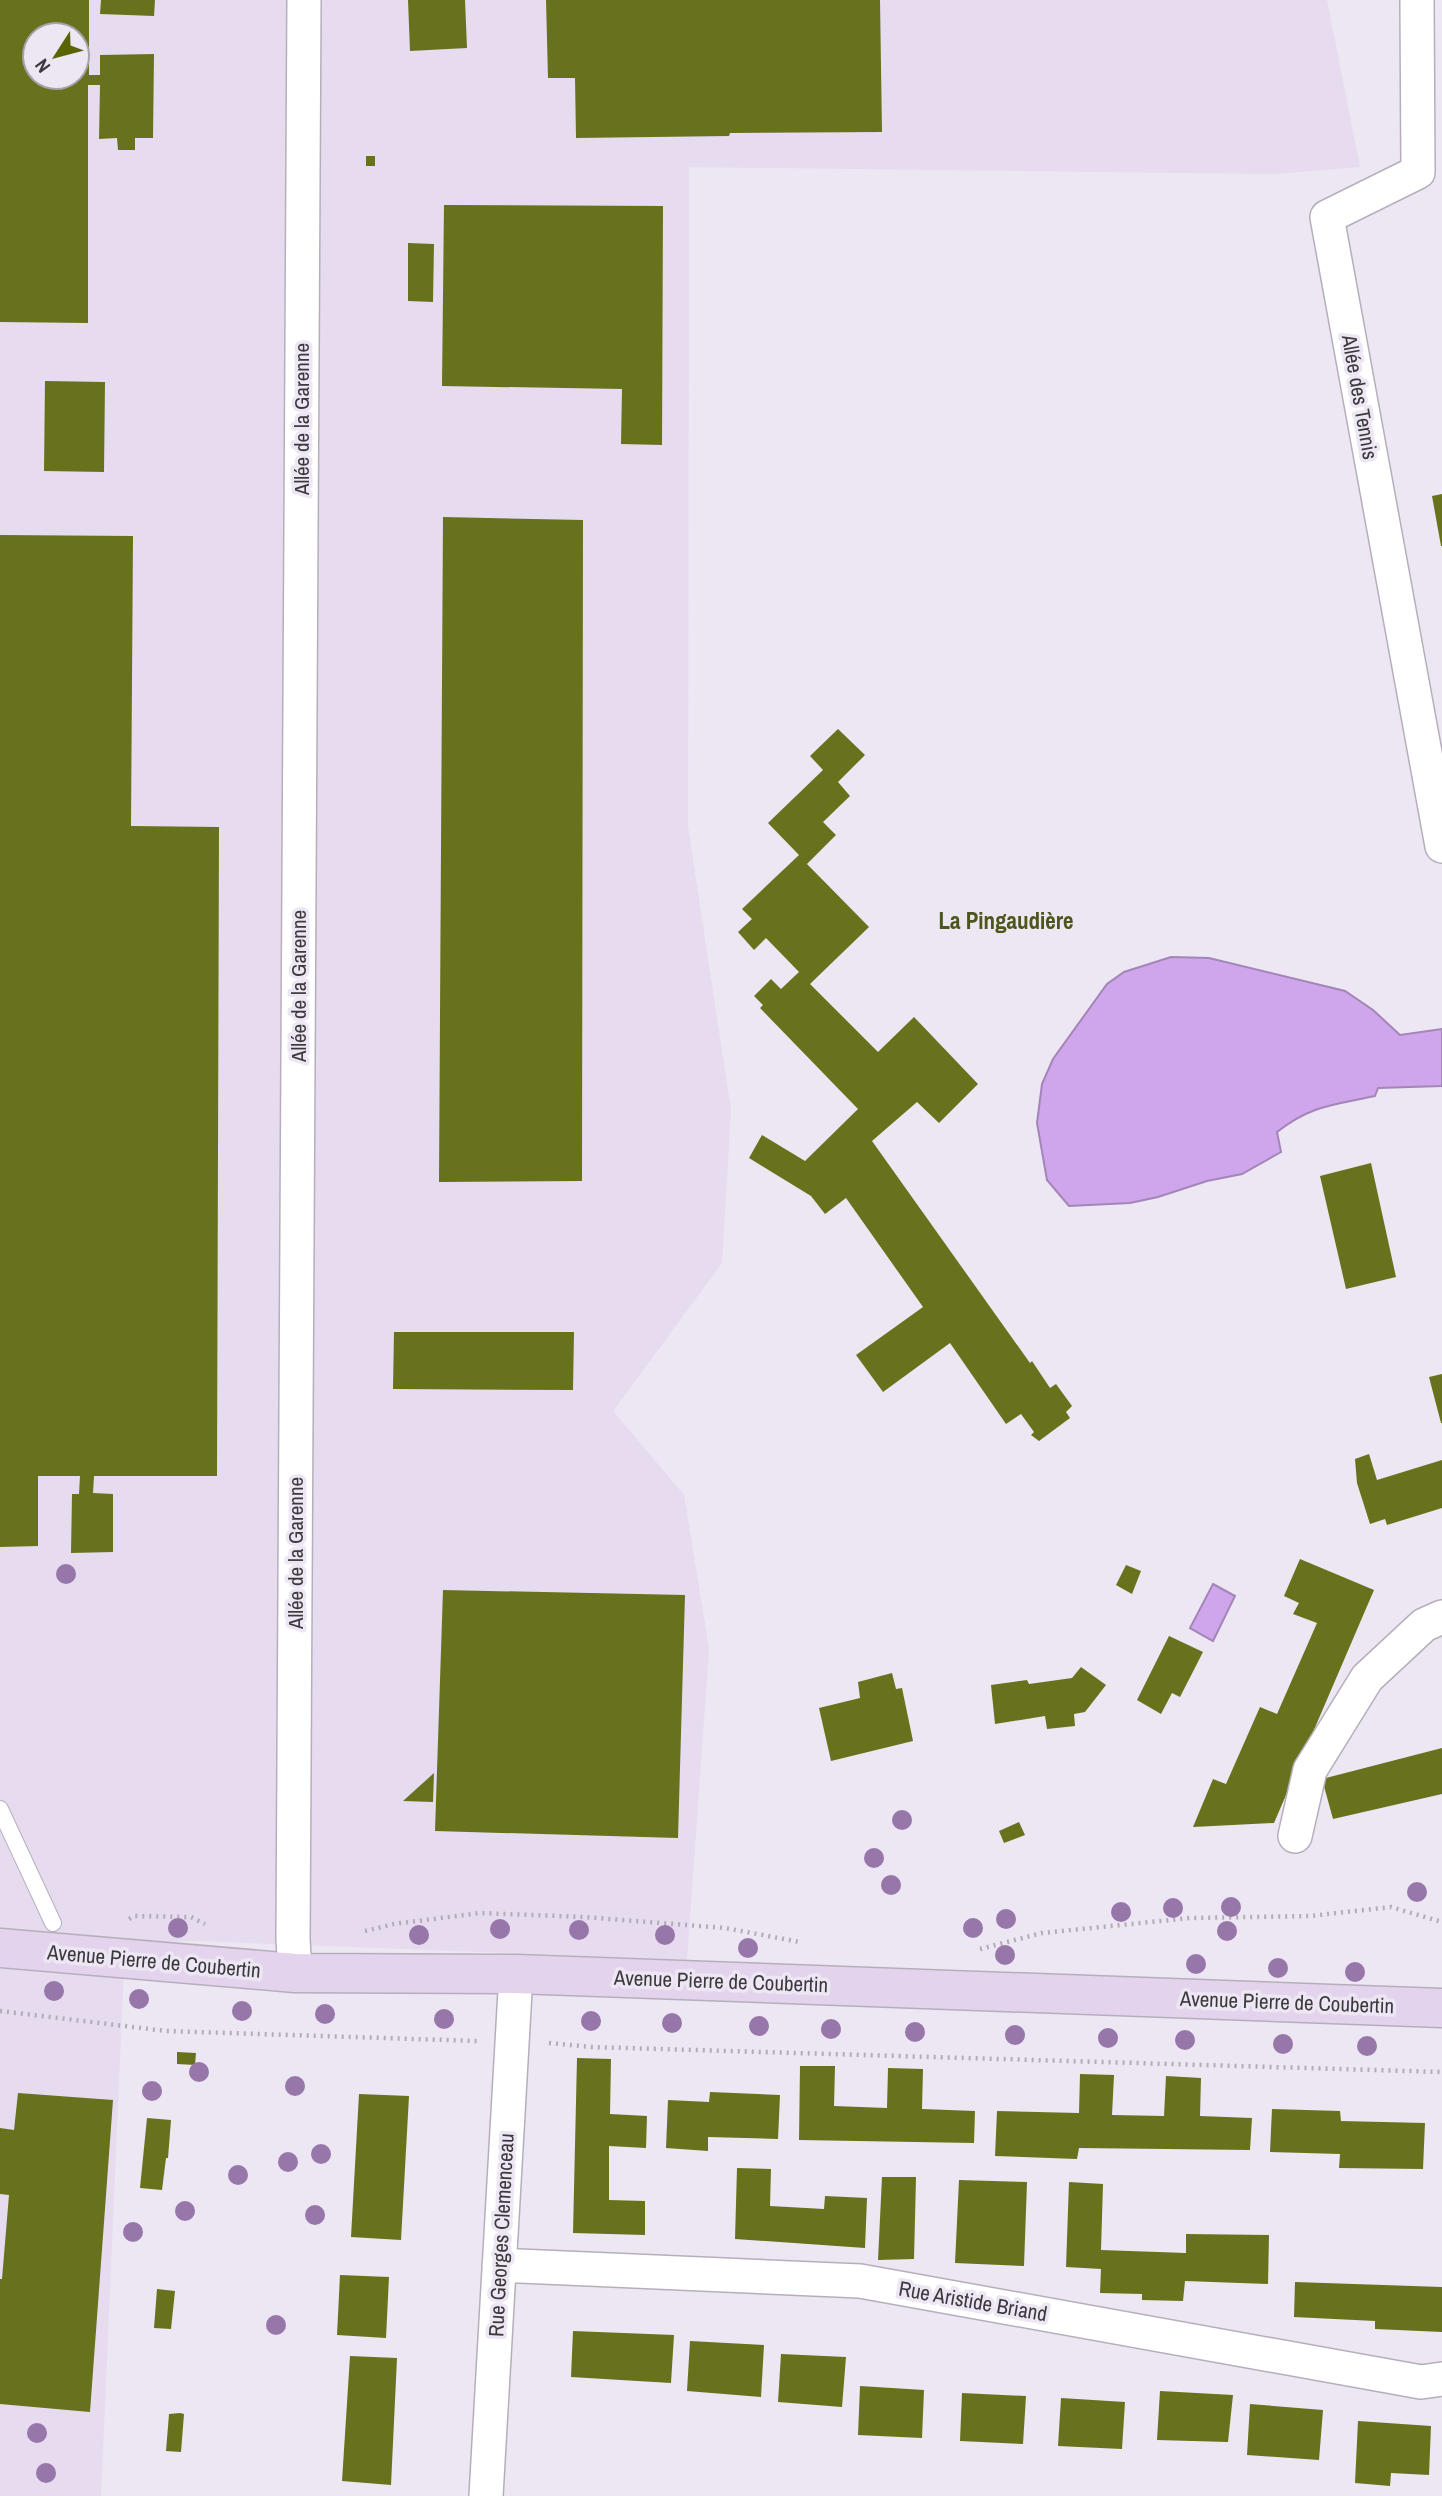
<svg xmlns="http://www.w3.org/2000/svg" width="1442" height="2496" font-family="'Archivo Narrow',sans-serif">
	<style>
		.built { fill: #e6dbef; fill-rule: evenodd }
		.water { fill: #cfa6ec; stroke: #a385b8; stroke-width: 2 }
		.building { fill: #68721c; fill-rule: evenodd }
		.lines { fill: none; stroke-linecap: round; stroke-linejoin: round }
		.lane-casing { stroke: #b6afbb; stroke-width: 18 }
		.street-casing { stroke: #b6afbb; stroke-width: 36 }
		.secondary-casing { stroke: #b6afbb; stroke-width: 41 }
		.path { stroke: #b1acb6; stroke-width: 4.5; stroke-dasharray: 2 5; stroke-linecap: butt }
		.lane { stroke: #fff; stroke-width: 16 }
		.street { stroke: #fff; stroke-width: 33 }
		.secondary { stroke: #e3d3ed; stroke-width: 38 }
		.tree { fill: #9777aa }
		.labels { text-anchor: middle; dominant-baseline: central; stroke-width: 7; stroke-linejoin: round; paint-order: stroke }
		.street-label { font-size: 21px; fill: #3c393e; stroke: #ede6f3 }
		.neighbourhood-label { font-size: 23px; font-weight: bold; fill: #4d551b; stroke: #ede6f3 }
	</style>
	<rect width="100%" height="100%" fill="#ede6f3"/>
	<!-- built -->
	<path class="built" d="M0 0H1327L1360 167 1274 174 689 167 688 827 731 1110 722 1263 613 1411 684 1495 709 1649 687 1960 199 1941 125 1943 101 2496H0ZM35 35H77V77H35Z"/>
	<!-- water -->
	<path class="water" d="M1171 957 1209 958 1345 991 1373 1010 1400 1035 1442 1029V1086L1378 1088 1375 1096C1334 1105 1311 1105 1277 1132L1281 1152 1242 1174 1207 1181 1158 1197 1130 1203 1069 1206 1047 1180 1037 1123 1042 1084 1053 1059 1107 984 1124 972Z
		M1213 1584 1235 1596 1213 1641 1190 1628Z"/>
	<!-- building -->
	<path class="building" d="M0 0H89V75H100V55L154 54 153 138H135V150H118L117 138 99 139 100 85H88V323L0 322ZM35 35H77V77H35Z
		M101 0H155L154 16 100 14Z
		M408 0H465L467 48 410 51Z
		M546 0H880L882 132 730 133 729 136 576 138 575 78H548Z
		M366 156H375V166H366Z
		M444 205 663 206 662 445 621 444 622 389 442 386Z
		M408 243 434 244 433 302 408 301Z
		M45 381 105 382 104 472 44 471Z
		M1442 494V546H1441L1432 496Z
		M443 517 583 520 582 1181 439 1182Z
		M0 535 133 536 131 826 219 827 217 1476H94L93 1493 113 1494V1552L71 1553 72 1494H79L80 1476H38V1546L0 1547Z
		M838 729 865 755 838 782 850 796 823 822 836 835 807 864 869 927 810 984 878 1052 914 1017 978 1084 939 1123 917 1102 872 1141 1030 1363 1032 1361 1050 1388 1056 1384 1072 1406 1066 1412 1070 1418 1039 1441 1031 1435 1034 1432 1021 1414 1006 1424 950 1343 883 1392 856 1355 923 1307 846 1198 825 1214 811 1196 749 1158 762 1135 805 1161 858 1109 760 1008 763 1005 754 996 771 979 781 989 799 972 766 938 754 950 738 932 752 919 742 909 799 855 768 823 823 770 810 756Z
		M1371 1163 1396 1277 1346 1289 1320 1176Z
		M394 1332H574L573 1390 393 1389Z
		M1442 1374V1423H1441L1429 1377Z
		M1369 1454 1377 1480 1442 1460V1508L1387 1525 1385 1519 1370 1524 1357 1483 1355 1459Z
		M1300 1559 1374 1590 1274 1823 1193 1827 1213 1779 1226 1784 1260 1707 1277 1714 1317 1623 1293 1614 1299 1603 1284 1596Z
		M1126 1565 1141 1571 1132 1594 1116 1585Z
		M443 1590 685 1595 678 1838 435 1831Z
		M1169 1636 1203 1652 1180 1697 1172 1693 1161 1714 1137 1700Z
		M1081 1667 1106 1685 1085 1712 1074 1714 1075 1726 1047 1729 1045 1716 995 1724 991 1685 1027 1680 1029 1684 1072 1678Z
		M892 1673 896 1689 902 1688 913 1741 831 1761 819 1708 860 1698 858 1682Z
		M1442 1748V1794L1333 1819 1322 1779Z
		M434 1773 433 1802 403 1801Z
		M1019 1822 1025 1835 1004 1843 999 1831Z
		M177 2052 196 2053 195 2065 177 2064Z
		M577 2058 611 2059 610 2114 647 2116 646 2148 609 2146V2200L645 2201V2235L573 2233Z
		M800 2066H835L834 2106 887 2108 888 2068 923 2069 922 2109 975 2111 974 2143 799 2140Z
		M1080 2074 1114 2075 1112 2115 1164 2116 1166 2076 1201 2078 1200 2116 1252 2118 1250 2150 1079 2148 1077 2159 995 2156 997 2111 1079 2113Z
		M710 2092 780 2095 778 2139 708 2137V2151L666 2148 668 2100 709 2102Z
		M18 2093 113 2100 90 2412 0 2404V2279H2L9 2195 0 2194V2128L14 2130Z
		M359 2094 409 2096 401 2240 351 2237Z
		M1272 2109 1340 2111 1341 2121 1425 2123 1423 2169 1339 2168 1340 2154 1270 2152Z
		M147 2118 171 2120 168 2158H166L162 2190 140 2188Z
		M737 2168 771 2169 770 2206 824 2209 825 2196 867 2198 865 2248 735 2239Z
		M882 2177H916L914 2259 878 2260Z
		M959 2180 1027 2182 1024 2266 955 2263Z
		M1069 2182 1103 2184 1101 2250 1186 2253V2234L1269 2235 1268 2284 1185 2281 1183 2301 1142 2300V2294L1100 2293 1101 2269 1066 2267Z
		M340 2275 389 2277 386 2338 337 2335Z
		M1295 2282 1442 2287V2332L1375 2329V2321L1294 2317Z
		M157 2289 175 2291 171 2329 154 2328Z
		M573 2331 674 2335 671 2383 571 2377Z
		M690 2341 764 2345 761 2397 687 2391Z
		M781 2354 846 2357 842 2407 778 2402Z
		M350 2356 397 2358 391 2485 342 2481Z
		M860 2386 924 2390 922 2438 858 2435Z
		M1160 2391 1233 2395 1228 2442 1157 2440Z
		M962 2393 1026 2396 1023 2444 960 2441Z
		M1061 2398 1125 2402 1122 2449 1058 2446Z
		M1250 2404 1323 2410 1319 2460 1247 2455Z
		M180 2413 184 2414 181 2452 166 2451 169 2414Z
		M1358 2421 1431 2426 1429 2475 1391 2473 1390 2486 1355 2483Z"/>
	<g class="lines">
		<defs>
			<path id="lane" d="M0 1809 53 1923"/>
			<path id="street" d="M1417 0 1418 172 1327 217 1442 846
				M1295 1836 1310 1770 1367 1678 1424 1625 1442 1617
				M295 1973 293 1939 304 0
				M499 2265 860 2281 1421 2382 1442 2379
				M486 2496 516 1974"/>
			<path id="secondary" d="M0 1948 295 1973 516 1974 1442 2008"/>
		</defs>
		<!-- lane casing -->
		<use href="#lane" class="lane-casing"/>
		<!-- street casing -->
		<use href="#street" class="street-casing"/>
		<!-- secondary casing -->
		<use href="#secondary" class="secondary-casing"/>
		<!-- path -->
		<path class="path" d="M129 1919 135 1916 191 1917 205 1924
			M365 1931 394 1924 480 1913 584 1917 725 1928 800 1942
			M980 1949 1042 1933 1190 1918 1310 1916 1391 1907 1442 1922
			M0 2011 166 2031 477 2041
			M549 2043 592 2047 1442 2072"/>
		<!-- lane -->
		<use href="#lane" class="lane"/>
		<!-- street -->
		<use href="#street" class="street"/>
		<!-- secondary -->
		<use href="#secondary" class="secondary"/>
	</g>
	<!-- trees -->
	<g class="tree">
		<circle cx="66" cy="1574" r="10"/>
		<circle cx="902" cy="1820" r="10"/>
		<circle cx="874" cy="1858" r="10"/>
		<circle cx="891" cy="1885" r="10"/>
		<circle cx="1417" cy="1892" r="10"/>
		<circle cx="1231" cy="1907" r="10"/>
		<circle cx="1173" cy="1908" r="10"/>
		<circle cx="1121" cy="1912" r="10"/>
		<circle cx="1006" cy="1919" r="10"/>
		<circle cx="178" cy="1928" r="10"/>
		<circle cx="973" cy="1928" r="10"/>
		<circle cx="500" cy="1929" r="10"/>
		<circle cx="579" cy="1930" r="10"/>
		<circle cx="1227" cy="1931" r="10"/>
		<circle cx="419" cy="1935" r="10"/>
		<circle cx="665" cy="1935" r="10"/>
		<circle cx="748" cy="1948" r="10"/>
		<circle cx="1005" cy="1955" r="10"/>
		<circle cx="1196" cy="1964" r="10"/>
		<circle cx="1278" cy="1968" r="10"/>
		<circle cx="1355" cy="1972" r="10"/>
		<circle cx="54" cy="1991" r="10"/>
		<circle cx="139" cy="1999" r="10"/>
		<circle cx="242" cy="2011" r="10"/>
		<circle cx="325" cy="2014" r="10"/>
		<circle cx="444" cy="2019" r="10"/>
		<circle cx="591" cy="2021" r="10"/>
		<circle cx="672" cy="2023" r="10"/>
		<circle cx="759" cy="2026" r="10"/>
		<circle cx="831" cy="2029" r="10"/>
		<circle cx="915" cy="2032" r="10"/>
		<circle cx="1015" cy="2035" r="10"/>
		<circle cx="1108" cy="2038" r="10"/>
		<circle cx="1185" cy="2040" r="10"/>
		<circle cx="1283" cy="2044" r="10"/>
		<circle cx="1367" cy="2046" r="10"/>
		<circle cx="199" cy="2072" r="10"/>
		<circle cx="295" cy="2086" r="10"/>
		<circle cx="152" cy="2091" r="10"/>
		<circle cx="321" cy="2154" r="10"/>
		<circle cx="288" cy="2162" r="10"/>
		<circle cx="238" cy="2175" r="10"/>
		<circle cx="185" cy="2211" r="10"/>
		<circle cx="315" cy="2215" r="10"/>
		<circle cx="133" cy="2232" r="10"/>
		<circle cx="276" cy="2325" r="10"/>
		<circle cx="37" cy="2433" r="10"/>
		<circle cx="46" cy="2473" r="10"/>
	</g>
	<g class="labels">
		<!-- street labels -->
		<g class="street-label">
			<text transform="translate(1360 397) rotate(80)">Allée des Tennis</text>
			<text transform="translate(301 419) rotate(-90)">Allée de la Garenne</text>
			<text transform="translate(298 986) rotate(-90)">Allée de la Garenne</text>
			<text transform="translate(295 1553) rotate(-90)">Allée de la Garenne</text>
			<text transform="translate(154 1961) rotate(5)">Avenue Pierre de Coubertin</text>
			<text transform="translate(721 1981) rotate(2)">Avenue Pierre de Coubertin</text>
			<text transform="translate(1287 2002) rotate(2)">Avenue Pierre de Coubertin</text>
			<text transform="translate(501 2235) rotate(-87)">Rue Georges Clemenceau</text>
			<text transform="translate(973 2301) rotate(10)">Rue Aristide Briand</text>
		</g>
		<!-- neighbourhood labels -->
		<g class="neighbourhood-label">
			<text x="1006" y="920">La Pingaudière</text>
		</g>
	</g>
	<!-- north arrow -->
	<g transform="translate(56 56) rotate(234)"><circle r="33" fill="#ede6f3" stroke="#a6a1ab" stroke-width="2"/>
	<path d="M0-5L12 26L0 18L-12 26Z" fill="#5a6300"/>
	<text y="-10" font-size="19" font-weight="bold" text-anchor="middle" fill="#3c393e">N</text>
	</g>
</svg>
